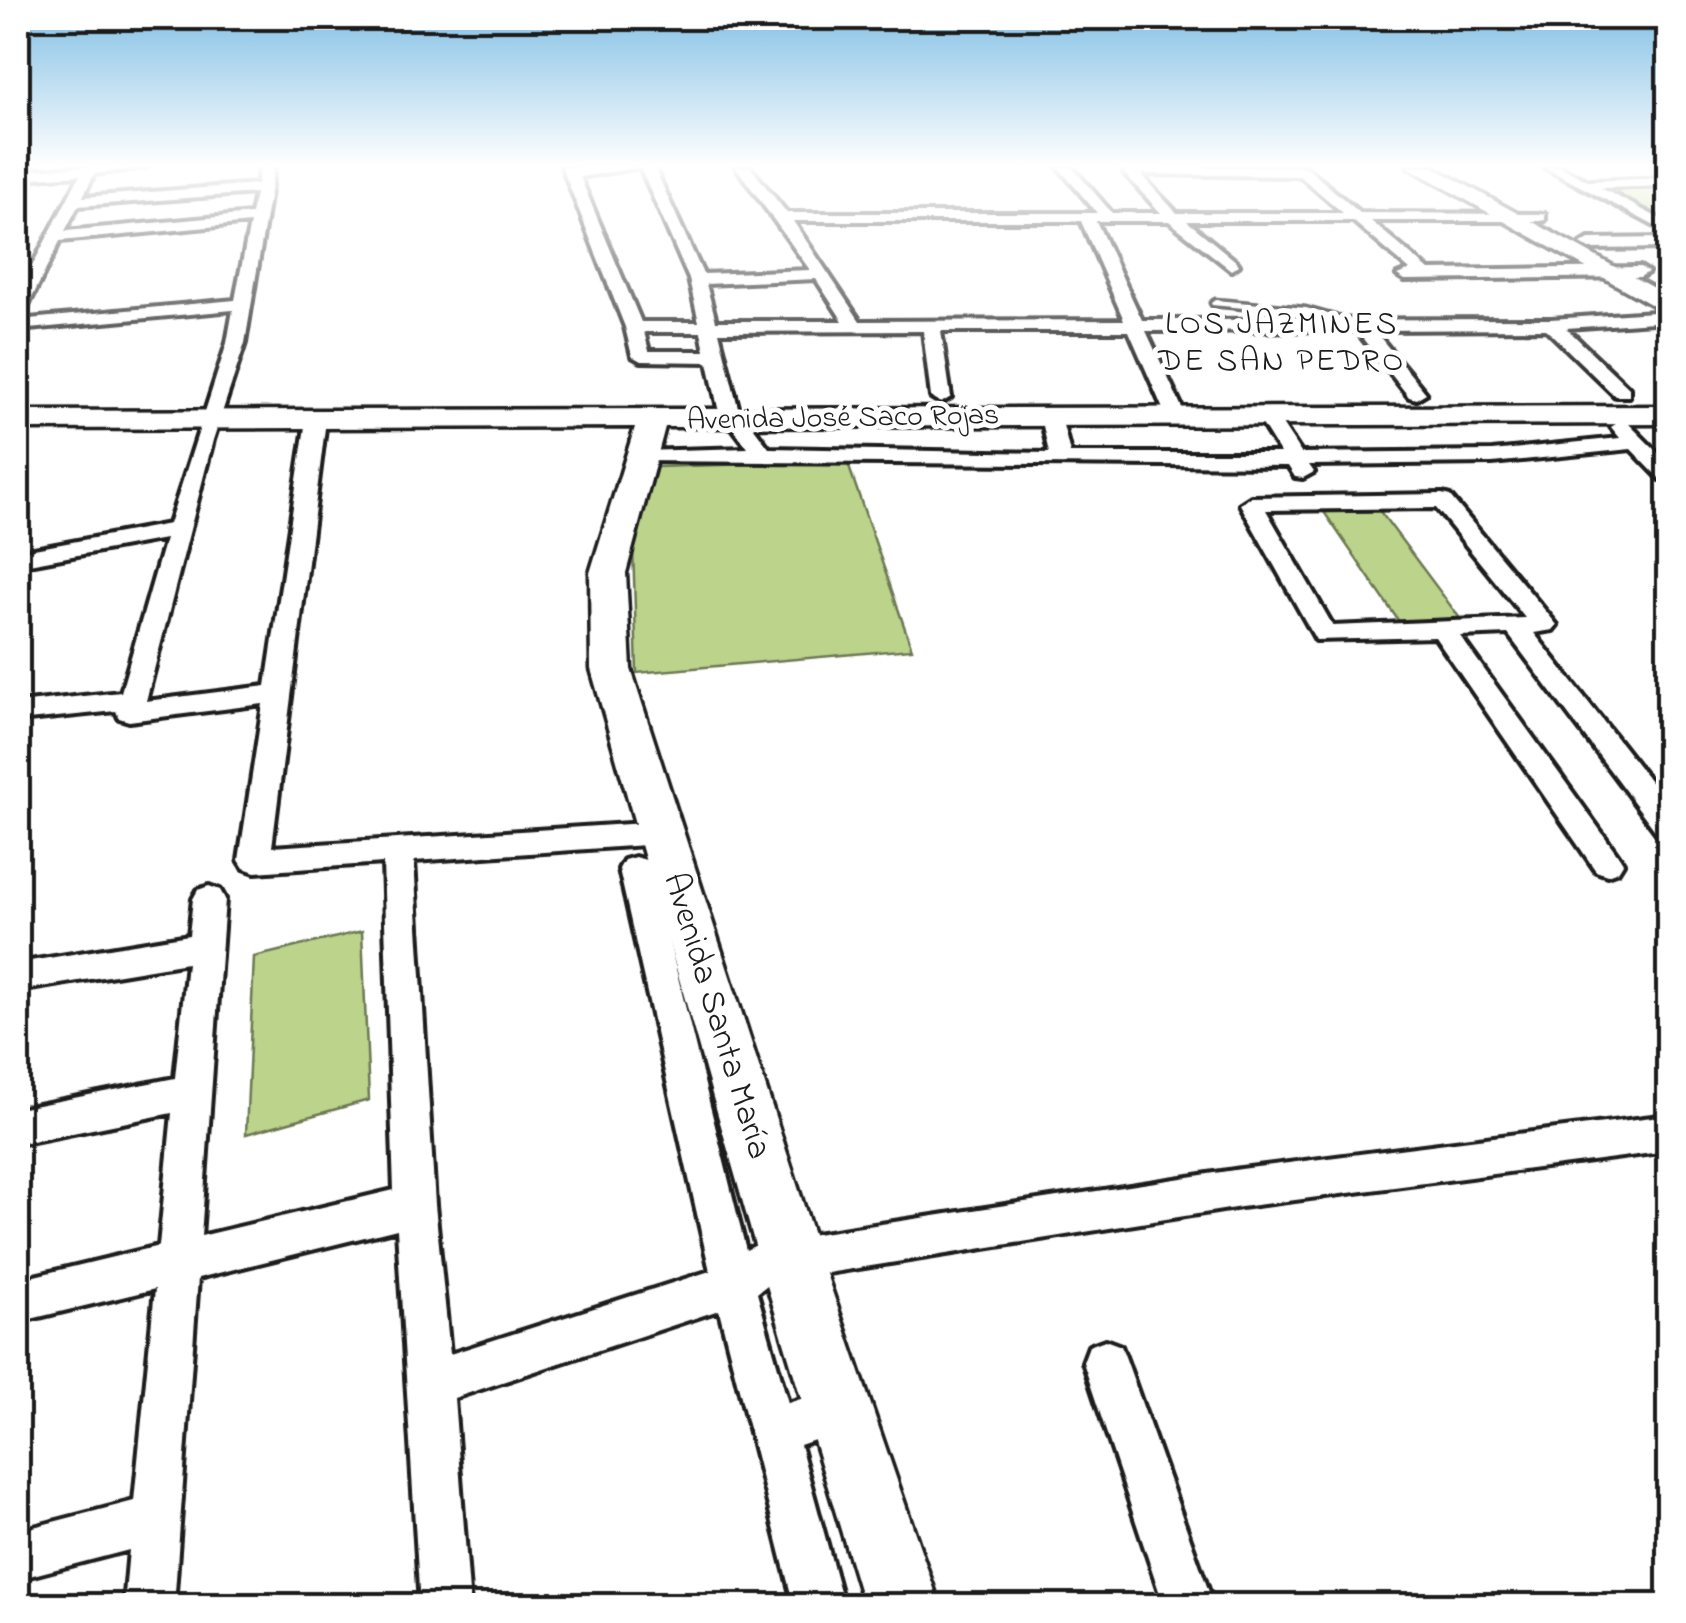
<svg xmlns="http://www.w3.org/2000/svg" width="1686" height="1623" font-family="'Indie Flower',sans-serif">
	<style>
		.green { fill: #bbd38a; stroke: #6c7853; stroke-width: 2.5 }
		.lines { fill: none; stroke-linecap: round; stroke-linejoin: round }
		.lane-casing { stroke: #1c1c1c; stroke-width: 7 }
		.street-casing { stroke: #1c1c1c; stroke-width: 8 }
		.secondary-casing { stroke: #1c1c1c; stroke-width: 7 }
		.lane { fill: #fff; fill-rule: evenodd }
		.street { fill: #fff; fill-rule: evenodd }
		.secondary { fill: #fff; fill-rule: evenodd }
		.labels { text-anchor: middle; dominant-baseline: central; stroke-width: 10; stroke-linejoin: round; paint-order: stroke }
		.far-street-label { font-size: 30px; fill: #1c1c1c; stroke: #fff }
		.far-neighbourhood-label { font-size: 32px; letter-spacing: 2.5px; fill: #1c1c1c; stroke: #fff }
		.street-label { font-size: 35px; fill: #1c1c1c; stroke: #fff }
	</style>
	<rect width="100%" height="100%" fill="#fff"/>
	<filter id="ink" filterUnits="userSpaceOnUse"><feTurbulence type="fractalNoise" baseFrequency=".01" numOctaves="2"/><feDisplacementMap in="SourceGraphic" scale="20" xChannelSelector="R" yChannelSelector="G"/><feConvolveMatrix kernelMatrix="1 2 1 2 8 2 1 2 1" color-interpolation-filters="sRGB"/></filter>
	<g filter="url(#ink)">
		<!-- green -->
		<path class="green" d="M1663 185 1668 188V224L1600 187Z
			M847 461 912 649 637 673 633 547 657 467Z
			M1379 510 1462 621 1400 623 1324 512Z
			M362 931 369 1100 246 1134 254 957Z"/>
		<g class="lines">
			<defs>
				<path id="lane" d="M1215 300 1306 308 1364 324 1360 327 1306 314 1212 305 1211 303Z"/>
				<path id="street" d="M75 167H146L94 174 83 197 257 184 260 167H274L245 343 213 440 146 701 266 686 306 420 309 416H323L326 420 272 847 660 822 671 825 675 833 671 841 660 844 414 861 435 1205 450 1354 710 1271 619 869 624 860 635 857 646 860 651 869 746 1250 763 1242 1241 1169 1668 1115V1151L1241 1207 771 1282 757 1293 788 1403 839 1387 855 1394 862 1410 855 1426 800 1445 844 1606H794L719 1310 454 1398 470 1606H420L397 1229 198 1278 174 1606H124L129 1550 18 1579V1531L134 1501 155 1289 18 1322V1280L159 1246 172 1113 18 1144V1109L175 1078 187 963 18 991V963L189 935 193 899 198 890 209 886 220 890 225 899 201 1236 394 1190 383 863 255 872 244 868 239 860 263 704 129 721 119 718 116 711 18 721V703L121 692 165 539 18 566V552L169 524 227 343 233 310 18 330V320L235 300 250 223 60 241 27 308 18 313V293L80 175 18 179V171ZM255 193 251 214 65 231 78 206Z
					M562 167H640L580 177 641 322H699L689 279 640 167H654L703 274 810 270 736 167H750L787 213H1097L1058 167H1072L1112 213H1161L1124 173V167H1306L1360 213 1545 214V220L1540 221H1371L1429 270 1640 267 1648 272 1640 277 1405 280 1397 275 1410 270 1353 221H1187L1237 262 1239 265 1231 270 1169 221H1096L1142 320 1551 319 1668 311V321L1566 328 1629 388V396H1615L1546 329 1374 330 1426 393 1416 399 1409 397 1356 330 1146 331 1186 416 1176 422 1166 416 1129 331H941L951 397 941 403 931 397 923 331 719 332 738 407 769 448 1049 453 1041 417 1051 411 1061 417 1070 453H1280L1257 416 1267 410 1274 412 1301 453 1492 451 1620 438 1611 427 1621 421 1628 423 1668 463V480L1660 479 1631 449 1492 463 1309 465 1314 472 1303 478 1295 477 1288 466 633 461 630 457 633 453 640 451 748 448 718 408 708 362 641 361 632 356 625 327ZM1140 174 1300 176 1343 213H1177ZM793 221H1081L1124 320 860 321ZM816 279 843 321H716L706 284ZM644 332H701L705 351H649Z
					M1544 167H1561L1588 181 1668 178V186L1601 188 1668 223V233Z
					M1668 238V248L1589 249 1581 244 1589 239Z
					M1442 494 1450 496 1553 620 1557 625 1553 630 1534 633 1668 804V836L1657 833 1508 634 1460 636 1618 855 1623 863 1618 871 1607 875 1596 871 1435 637 1316 640 1240 504 1251 497ZM1436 508 1525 618 1333 626 1266 510Z
					M1105 1340 1121 1346 1127 1362 1214 1606H1164L1083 1362 1089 1346Z"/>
				<path id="secondary" d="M1408 167H1433L1668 296V314Z
					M1668 406V424L665 427 626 573 631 669 821 1259 940 1606H864L759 1259 591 669 590 573 635 427 18 429V411Z"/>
			</defs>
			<!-- lane casing -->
			<use href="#lane" class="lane-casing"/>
			<!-- street casing -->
			<use href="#street" class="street-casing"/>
			<!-- secondary casing -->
			<use href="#secondary" class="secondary-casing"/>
			<!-- lane -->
			<use href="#lane" class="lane"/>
			<!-- street -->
			<use href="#street" class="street"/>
			<!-- secondary -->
			<use href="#secondary" class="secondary"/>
		</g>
	</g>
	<!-- sky -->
	<linearGradient id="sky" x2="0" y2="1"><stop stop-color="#7fbee4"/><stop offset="0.42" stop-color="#fff"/><stop offset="1" stop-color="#fff" stop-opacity="0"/></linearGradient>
	<rect width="1686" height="394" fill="url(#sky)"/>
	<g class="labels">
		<!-- far-street labels -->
		<g class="far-street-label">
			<text transform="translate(843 419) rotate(-1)">Avenida José Saco Rojas</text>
		</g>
		<!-- far-neighbourhood labels -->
		<g class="far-neighbourhood-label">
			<text x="1282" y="325">LOS JAZMINES<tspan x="1282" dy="37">DE SAN PEDRO</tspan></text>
		</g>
		<!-- street labels -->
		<g class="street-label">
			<text transform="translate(716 1016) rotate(73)">Avenida Santa María</text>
		</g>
	</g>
	<!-- margin -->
	<rect width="1686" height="1623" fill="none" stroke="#fff" stroke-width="60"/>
	<rect x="30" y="30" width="1626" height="1563" fill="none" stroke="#1c1c1c" stroke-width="4" filter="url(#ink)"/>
</svg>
